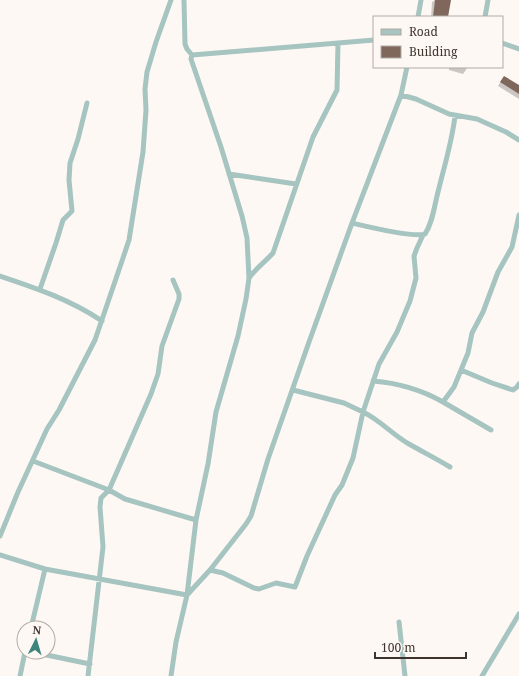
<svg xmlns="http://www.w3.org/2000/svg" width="519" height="676" font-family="'Noto Serif',serif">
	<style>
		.shadow { fill: #0003 }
		.building { fill: #7f685b }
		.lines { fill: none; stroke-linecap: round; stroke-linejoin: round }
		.minor { stroke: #a6c4c0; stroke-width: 5 }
	</style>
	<rect width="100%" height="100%" fill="#fef8f5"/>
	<!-- shadow -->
	<path class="shadow" d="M435 0H450L447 17H431L432 2Z
		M444 67H467L466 70 463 74 449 70V68Z
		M501 81 519 86V99L498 86Z"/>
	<!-- building -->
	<path class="building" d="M435 0H451L448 17H433Z
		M504 76 519 85V94L500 82Z"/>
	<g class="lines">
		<!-- minor -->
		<path class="minor" d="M418 17 421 0
			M485 17 488 0
			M502 43 519 49
			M192 55 374 40
			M401 95 416 99 449 114 477 119 506 132 519 140
			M229 174 296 184
			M352 223C365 226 414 238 425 234 433 222 434 207 438 192 444 167 452 142 455 116
			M0 276C36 288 71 300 102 321
			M249 278C256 268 265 262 273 253L313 137 337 90 338 43
			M40 289 56 243 63 220 72 211 69 180 70 163 78 139 87 103
			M461 370 468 353 472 333 483 312 498 272 512 247 519 215
			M373 381C399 383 420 389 443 402L454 387 461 370 492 383 513 390 517 387 519 384
			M293 390 344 403 363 412 379 364 397 332 410 301 416 278 414 256 417 248 423 235
			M443 402 491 430
			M33 461 109 490 125 499 196 520
			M0 536 18 492 47 429 59 410 95 340 123 258 129 240 143 152 146 110 145 89 147 72 156 42 171 0
			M0 555 45 569 187 595 210 570 246 524 251 516 268 459 309 342 352 223 401 95 407 67
			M210 570 223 573 254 588 259 589 276 583 295 587 307 556 335 495 342 485 353 458 363 412C380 420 393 435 409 444 423 452 437 459 450 467
			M399 622 405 676
			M31 628 45 569
			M32 652 90 664
			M20 676 25 652
			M88 676 103 547 100 507 101 498 109 490 151 394 158 374 162 346 179 299V294L173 280
			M171 676 176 642 187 595 196 520 208 464 216 412 238 336 246 299 249 278 247 238 242 216 221 147 191 59 192 55 187 49 185 44 184 0
			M482 676 519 614"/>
	</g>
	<!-- legend -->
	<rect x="373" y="16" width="130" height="52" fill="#fef8f5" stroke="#b1aaa5"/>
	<rect x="381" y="29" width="20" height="6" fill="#a6c4c0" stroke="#b1aaa5"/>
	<text x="409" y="36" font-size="12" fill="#3e342e">Road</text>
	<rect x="381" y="46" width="20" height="12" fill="#7f685b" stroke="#b1aaa5"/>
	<text x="409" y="56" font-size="12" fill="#3e342e">Building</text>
	<!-- north arrow -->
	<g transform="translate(36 640) rotate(5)"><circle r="19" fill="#fef8f5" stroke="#b1aaa5"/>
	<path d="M0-3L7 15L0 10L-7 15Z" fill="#3d847d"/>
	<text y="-6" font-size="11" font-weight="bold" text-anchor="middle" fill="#3e342e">N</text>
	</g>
	<!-- scale -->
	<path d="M375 652v6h91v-6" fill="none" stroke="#3e342e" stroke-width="2"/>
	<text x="381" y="652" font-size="12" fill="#3e342e" stroke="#fef8f5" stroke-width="3" paint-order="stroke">100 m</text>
</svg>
